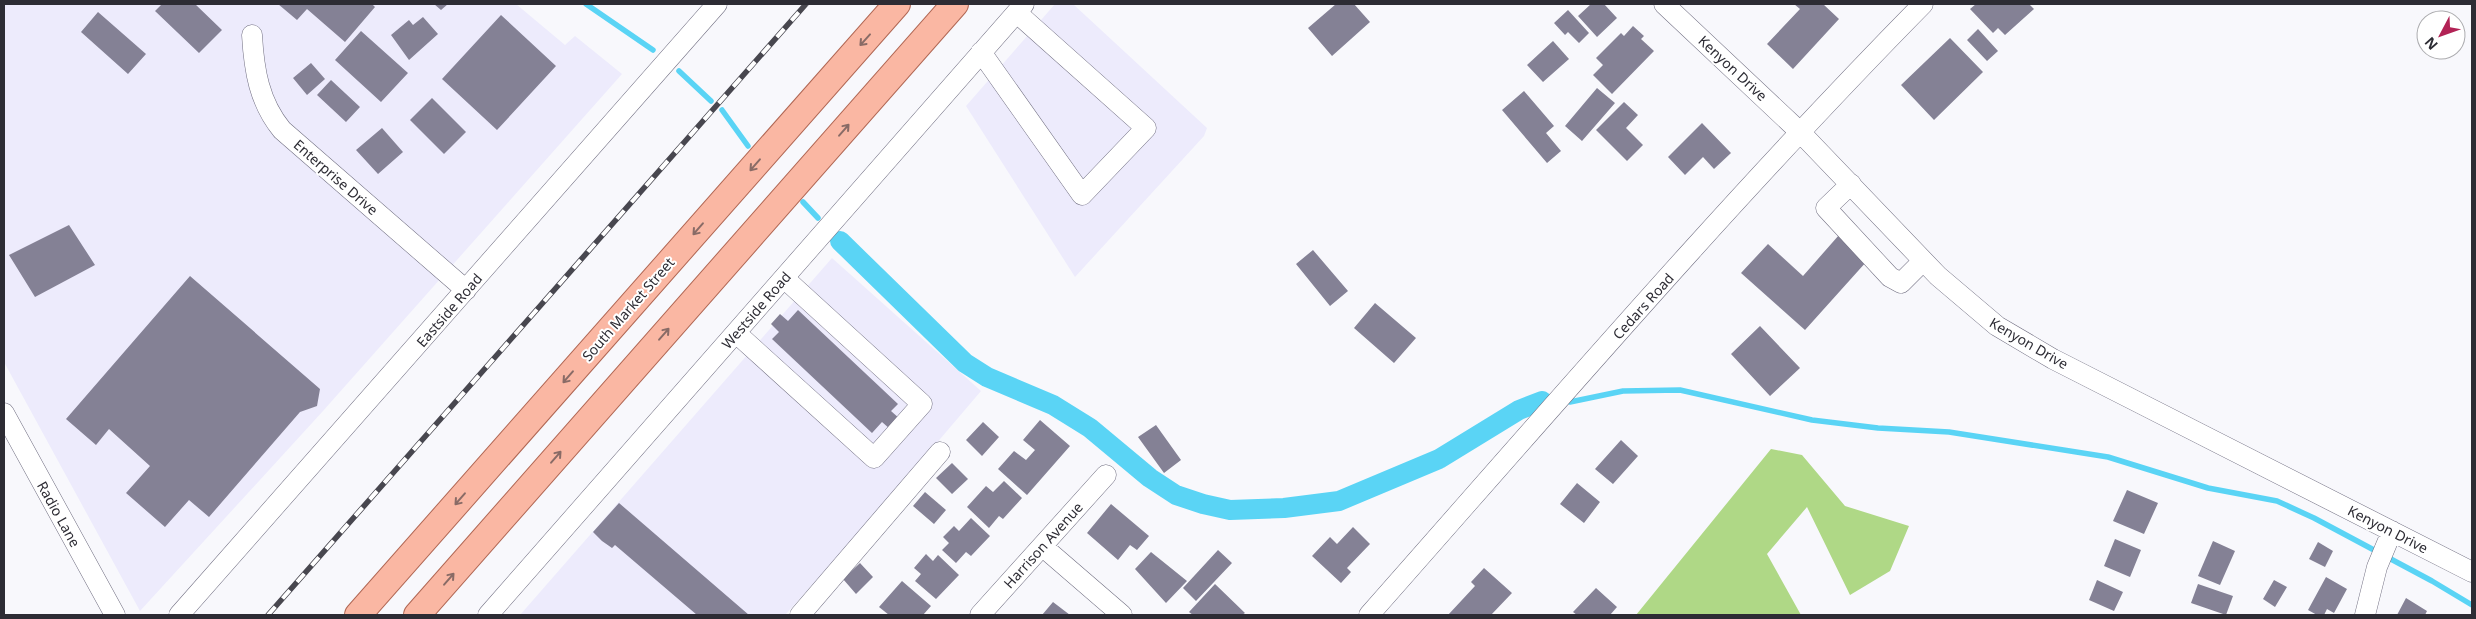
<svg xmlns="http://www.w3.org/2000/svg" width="2476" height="619" font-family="'Noto Sans',sans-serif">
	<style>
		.built { fill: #edebfc }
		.forest { fill: #afd886 }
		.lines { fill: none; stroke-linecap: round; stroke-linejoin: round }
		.stream { stroke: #5ad4f5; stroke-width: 5.5 }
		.canal { stroke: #5ad4f5; stroke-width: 20 }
		.building { fill: #848195 }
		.minor-casing { stroke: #706e81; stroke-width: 21 }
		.major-casing { stroke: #b06754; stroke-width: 28 }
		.minor { stroke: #fff; stroke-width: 20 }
		.major { stroke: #fab7a3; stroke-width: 26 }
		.rail-casing { stroke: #48474f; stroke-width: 5.5 }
		.rail { stroke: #fff; stroke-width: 4; stroke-dasharray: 11; stroke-linecap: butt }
		.oneway { stroke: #896b66 }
		.labels { text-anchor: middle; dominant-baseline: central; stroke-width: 4; stroke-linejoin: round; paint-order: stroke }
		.street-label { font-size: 14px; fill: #2d2c34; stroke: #fff }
	</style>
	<rect width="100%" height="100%" fill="#f8f8fc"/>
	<!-- built -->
	<path class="built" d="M4 4H516L565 45 575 36 622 74 323 411 140 611 4 362Z
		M1055 4H1073L1207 128 1204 136 1075 277 966 106Z
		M832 258 981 391 872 519 785 615H520Z"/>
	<!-- forest -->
	<path class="forest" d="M1771 449 1802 455 1845 506 1909 526 1890 571 1850 595 1807 507 1767 554 1801 615H1636Z"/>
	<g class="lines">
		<!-- stream -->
		<path class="stream" d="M586 4 653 50
			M679 71 711 101
			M722 110 748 146
			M803 202 818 218
			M1570 402 1623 391 1680 390 1812 420 1878 428 1949 432 2108 457 2208 488 2277 501 2314 518 2432 581 2472 605"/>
		<!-- canal -->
		<path class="canal" d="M840 241 965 363 987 377 1053 405 1090 428 1150 478 1176 495 1203 504 1230 510 1284 508 1339 501 1439 459 1519 410 1542 401"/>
	</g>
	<!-- building -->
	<path class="building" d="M162 4H195L222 30 199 53 155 11Z
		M278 4H372L375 7 345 42 307 9 297 20Z
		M434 4H448L441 10Z
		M1336 4H1354L1370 22 1332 56 1308 28Z
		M1591 4H1604L1617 18 1597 37 1578 16Z
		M1794 4H1823L1839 19 1793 69 1767 44 1800 9Z
		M1976 4H2029L2034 9 2005 35 1998 28 1993 33 1970 9Z
		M1568 10 1589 33 1579 43 1568 32 1565 35 1554 23Z
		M98 12 146 54 128 74 81 32Z
		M501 15 556 66 497 130 442 79Z
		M423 17 438 34 409 60 391 35 409 20 413 25Z
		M1633 26 1644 36 1641 39 1654 51 1612 94 1593 75 1603 65 1596 58 1621 33 1624 36Z
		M1978 29 1998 51 1987 61 1967 40Z
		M361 31 408 73 381 102 335 60Z
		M1950 38 1983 72 1934 120 1901 85Z
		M1553 41 1569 59 1543 82 1527 65Z
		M311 63 325 79 307 95 293 78Z
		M331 80 360 107 346 122 317 95Z
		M1597 88 1615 103 1582 141 1565 126Z
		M1524 91 1554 126 1546 133 1561 151 1547 163 1502 110Z
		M432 98 466 132 444 154 410 120Z
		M1624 102 1638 115 1626 128 1643 145 1627 161 1596 130Z
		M1702 123 1731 153 1714 169 1703 157 1685 175 1668 157Z
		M382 128 403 152 378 174 356 150Z
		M69 225 95 265 35 297 9 255Z
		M1839 235 1867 261 1805 330 1741 273 1768 244 1803 276Z
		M1313 250 1348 291 1330 306 1296 264Z
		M190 276 320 389 317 406 300 412 209 517 189 500 165 527 126 493 150 466 109 429 96 445 66 419Z
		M1375 303 1416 338 1394 363 1354 328Z
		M798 310 898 404 891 411 900 419 890 429 882 422 872 433 772 339 779 332 771 324 780 314 788 321Z
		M1760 326 1800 368 1770 396 1731 354Z
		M1040 420 1070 446 1027 495 998 469 1014 451 1026 460 1035 450 1023 440Z
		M983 422 999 437 982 456 966 440Z
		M1156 425 1181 460 1164 473 1138 437Z
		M1621 440 1638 456 1613 484 1595 469Z
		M952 463 968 479 952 494 936 478Z
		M1004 481 1022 498 1003 519 999 516 989 528 967 507 986 486 993 492Z
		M1577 483 1600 502 1584 523 1560 504Z
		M2127 490 2158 503 2144 534 2113 521Z
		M925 492 946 510 934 524 913 506Z
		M619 503 749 615H697L615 545 612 548 602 541 593 532Z
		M1111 504 1149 536 1137 550 1130 545 1118 560 1087 533Z
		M971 518 990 536 971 556 966 552 956 563 942 550 949 543 943 537 954 526 959 531Z
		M1353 527 1370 544 1347 568 1351 572 1341 583 1312 556 1330 537 1337 544Z
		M2115 539 2141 550 2130 577 2104 566Z
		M2213 541 2235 551 2220 585 2198 576Z
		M2318 542 2333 551 2325 567 2309 559Z
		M1218 550 1232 563 1196 601 1183 588Z
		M1151 552 1187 581 1166 603 1135 569Z
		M926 554 933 561 938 555 959 575 936 599 915 581 921 574 914 568Z
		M860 563 873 577 856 594 843 579Z
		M1484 568 1512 593 1491 615H1448L1475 586 1471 582Z
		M2326 577 2347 589 2334 613 2327 609 2324 615H2317L2308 610Z
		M2097 580 2123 592 2114 611 2089 600Z
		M2274 580 2287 587 2275 607 2263 599Z
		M902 581 931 606 923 615H889L879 607Z
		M1215 584 1245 613 1242 615H1193L1189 612Z
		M2198 584 2233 596 2226 615 2191 603Z
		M1596 588 1617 607 1610 615H1577L1573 612Z
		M2406 598 2427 611 2425 615H2397Z
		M1053 602 1070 615H1042Z"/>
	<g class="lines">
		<defs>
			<path id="minor" d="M1664 4 1800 132 1938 276 1997 326 2053 359 2472 572
				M252 35C254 70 259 102 282 130L466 290
				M981 52 1082 195 1146 128 1017 13
				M1851 184 1826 208 1890 277 1901 283 1923 261
				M736 333 874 458 922 404 784 278
				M4 413 115 615
				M1042 546 1122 615
				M179 615 717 4
				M488 615 1024 4
				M800 615 940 452
				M980 615 1106 475
				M1369 615C1551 409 1730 200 1923 4
				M2365 615 2377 567 2392 531"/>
			<path id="major" d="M358 615 897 4
				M417 615 955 4"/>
		</defs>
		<!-- minor casing -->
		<use href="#minor" class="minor-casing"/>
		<!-- major casing -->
		<use href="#major" class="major-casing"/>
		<!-- minor -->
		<use href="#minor" class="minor"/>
		<!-- major -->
		<use href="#major" class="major"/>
		<defs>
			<path id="rail" d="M268 615 806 4"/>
		</defs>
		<!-- rail casing -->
		<use href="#rail" class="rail-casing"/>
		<!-- rail -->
		<use href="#rail" class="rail"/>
	</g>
	<!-- one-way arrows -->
	<defs><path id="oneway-shaft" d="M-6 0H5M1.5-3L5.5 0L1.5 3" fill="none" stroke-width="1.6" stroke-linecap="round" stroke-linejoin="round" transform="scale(1.25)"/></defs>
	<g class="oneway">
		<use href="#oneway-shaft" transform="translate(865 40) rotate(132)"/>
		<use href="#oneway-shaft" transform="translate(844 130) rotate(-49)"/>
		<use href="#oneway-shaft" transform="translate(755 165) rotate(131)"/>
		<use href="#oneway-shaft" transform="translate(698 229) rotate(131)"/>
		<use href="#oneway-shaft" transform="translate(664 334) rotate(-49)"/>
		<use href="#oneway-shaft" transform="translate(568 377) rotate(131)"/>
		<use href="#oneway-shaft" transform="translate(556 457) rotate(-49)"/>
		<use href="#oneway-shaft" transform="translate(460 499) rotate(131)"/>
		<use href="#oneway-shaft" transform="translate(449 579) rotate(-49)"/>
	</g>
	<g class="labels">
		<!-- street labels -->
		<g class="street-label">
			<text transform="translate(1733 68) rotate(43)">Kenyon Drive</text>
			<text transform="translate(336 177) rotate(41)">Enterprise Drive</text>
			<text transform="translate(1643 306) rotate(-48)">Cedars Road</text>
			<text transform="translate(628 309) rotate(-49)">South Market Street</text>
			<text transform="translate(449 310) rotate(-49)">Eastside Road</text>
			<text transform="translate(756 310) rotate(-49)">Westside Road</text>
			<text transform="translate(2029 343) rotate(30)">Kenyon Drive</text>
			<text transform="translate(59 514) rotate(61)">Radio Lane</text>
			<text transform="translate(2388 529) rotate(27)">Kenyon Drive</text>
			<text transform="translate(1043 545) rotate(-48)">Harrison Avenue</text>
		</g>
	</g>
	<!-- border -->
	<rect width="2476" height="619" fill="none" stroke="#2d2c34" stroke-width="10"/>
	<!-- north arrow -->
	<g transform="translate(2441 35) rotate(229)"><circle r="24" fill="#ffffff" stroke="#ababae"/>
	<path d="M0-4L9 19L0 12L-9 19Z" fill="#b22255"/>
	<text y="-8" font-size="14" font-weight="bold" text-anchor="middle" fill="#2d2c34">N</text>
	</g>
</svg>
